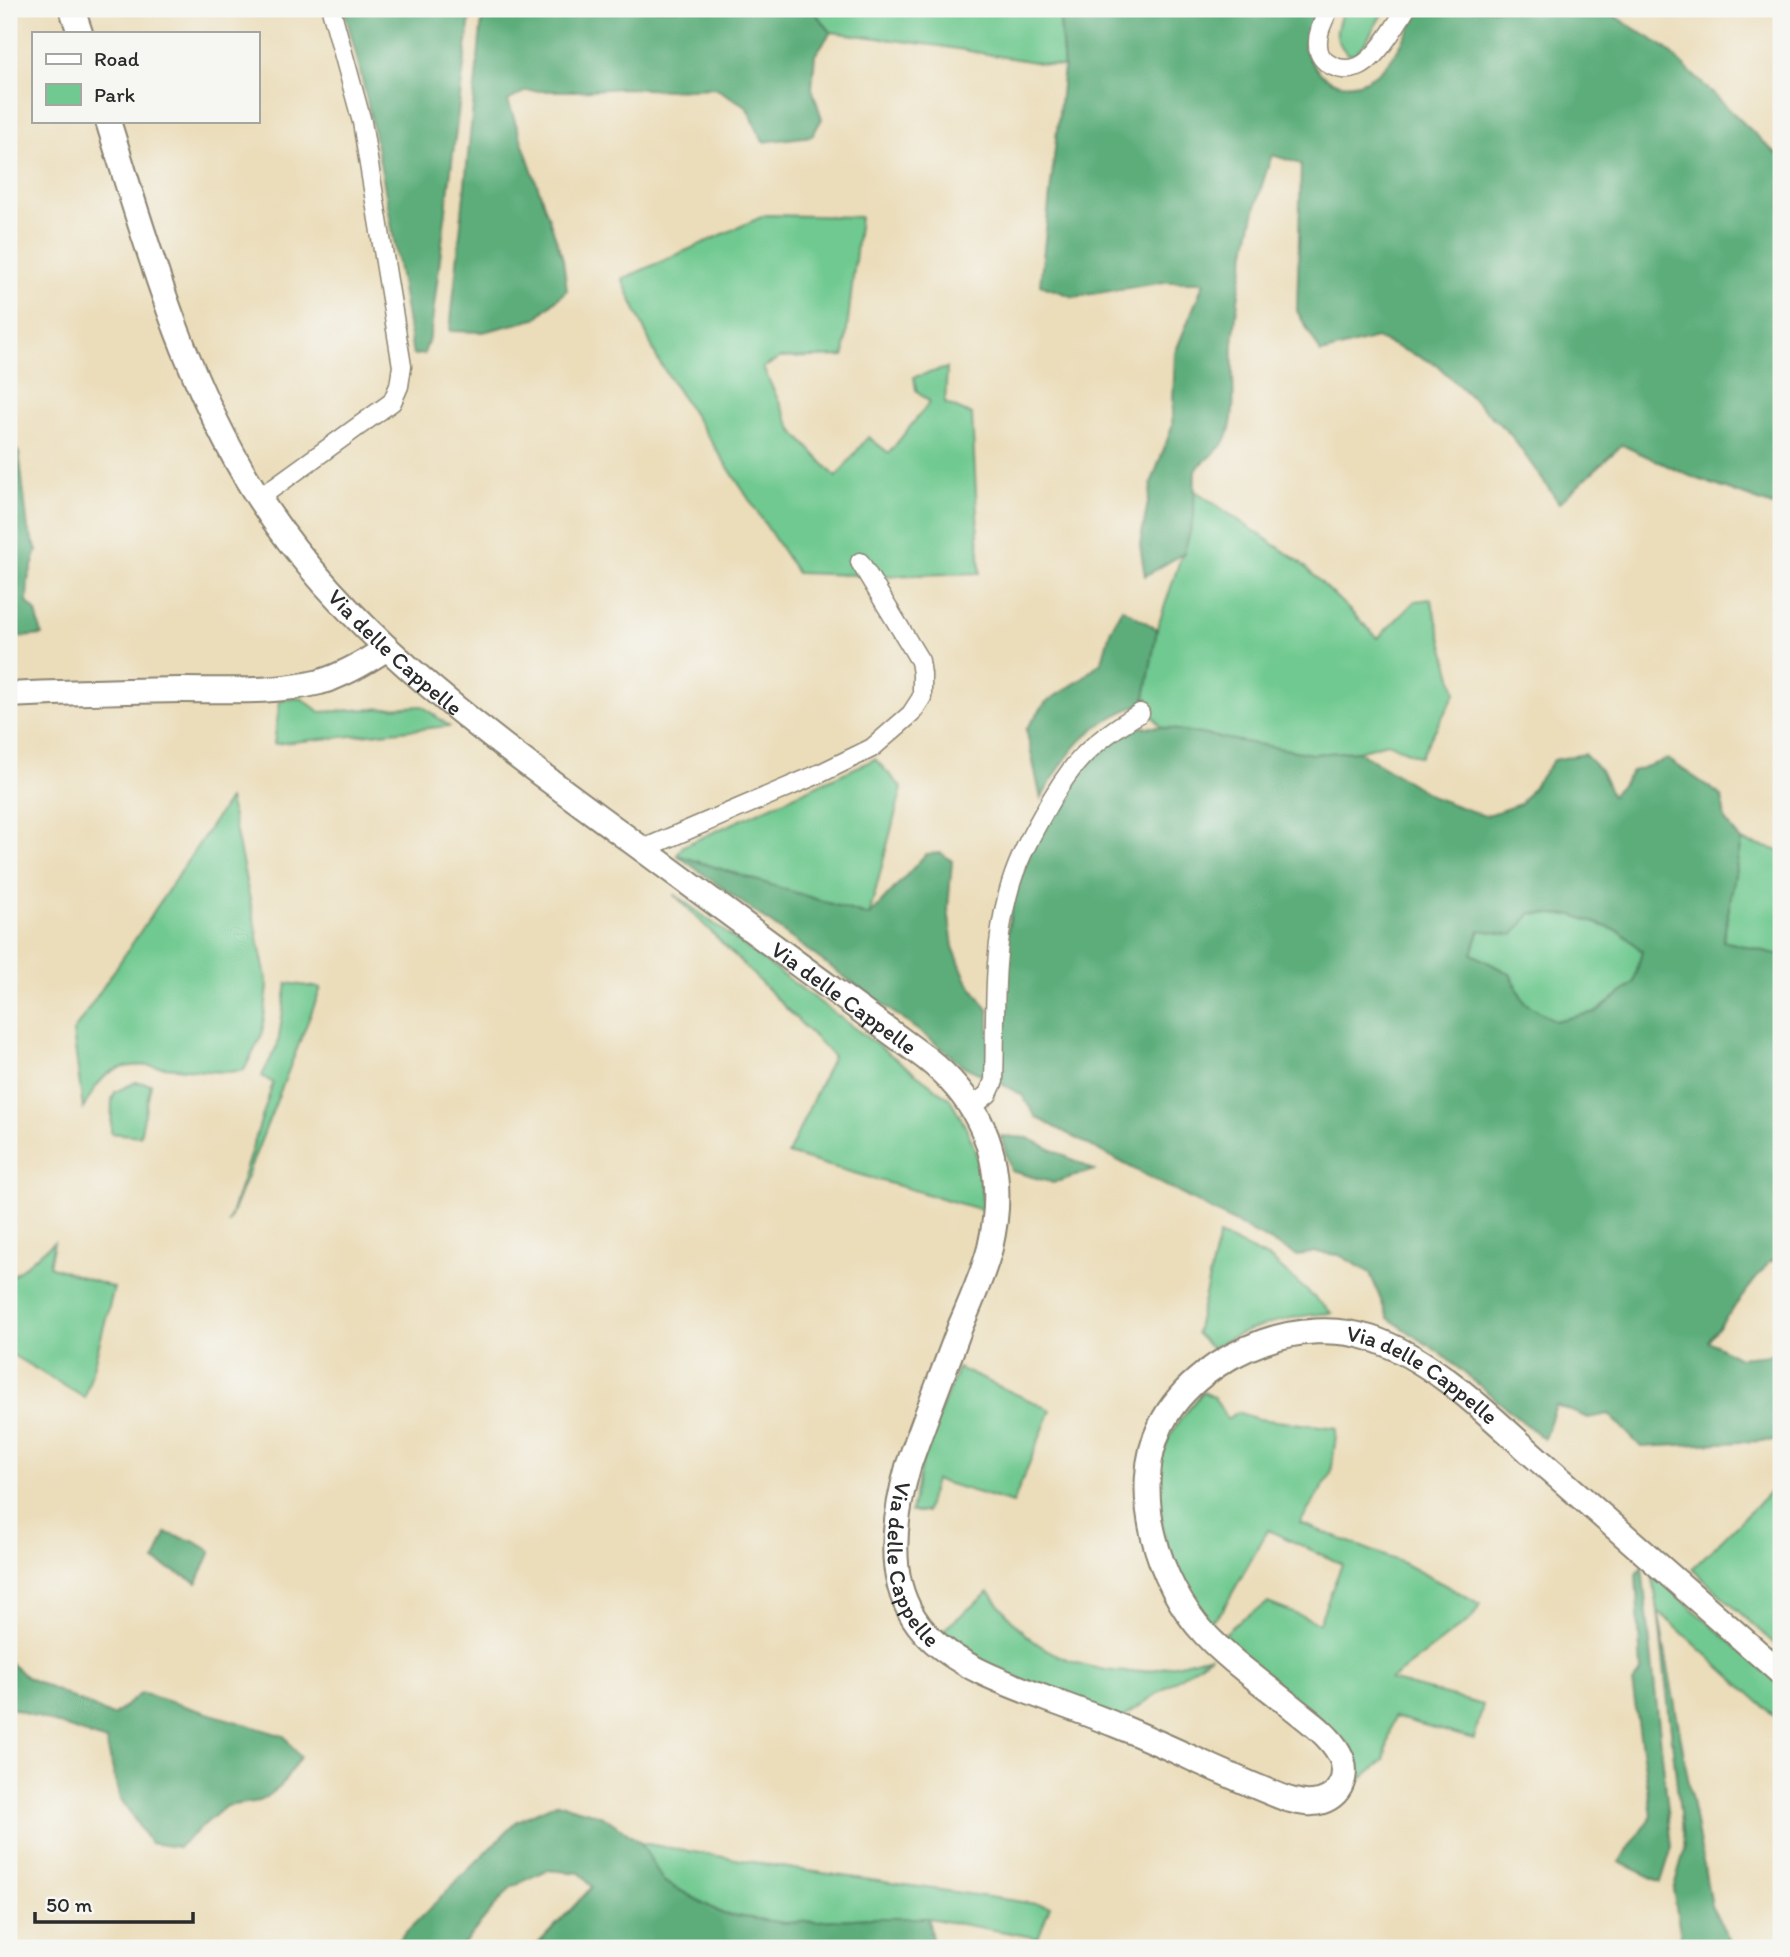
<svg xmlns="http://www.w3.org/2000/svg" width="1790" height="1957" font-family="Itim,sans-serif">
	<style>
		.green { fill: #70c990; stroke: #4e7a5e; stroke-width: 2 }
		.forest { fill: #5cad7a; stroke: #446c52; stroke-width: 2; fill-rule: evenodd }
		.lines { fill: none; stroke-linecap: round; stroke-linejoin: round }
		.street-casing { stroke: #8b8472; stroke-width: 21 }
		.secondary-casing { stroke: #8b8472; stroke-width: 28 }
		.street { stroke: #fff; stroke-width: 18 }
		.secondary { stroke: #fff; stroke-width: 24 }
		.labels { text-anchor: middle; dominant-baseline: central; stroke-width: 5; stroke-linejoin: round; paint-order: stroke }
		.street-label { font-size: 23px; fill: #2b2b2b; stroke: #f6f6f2 }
	</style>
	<rect width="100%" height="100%" fill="#f6f6f2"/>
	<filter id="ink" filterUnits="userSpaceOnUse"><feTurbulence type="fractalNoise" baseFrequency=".0143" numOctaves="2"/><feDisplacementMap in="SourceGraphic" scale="14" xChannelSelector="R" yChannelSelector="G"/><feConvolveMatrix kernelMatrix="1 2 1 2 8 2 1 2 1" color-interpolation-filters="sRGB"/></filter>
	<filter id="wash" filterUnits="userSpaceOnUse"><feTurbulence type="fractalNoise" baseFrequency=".00686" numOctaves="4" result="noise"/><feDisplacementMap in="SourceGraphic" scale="28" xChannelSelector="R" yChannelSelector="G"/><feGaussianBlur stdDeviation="1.57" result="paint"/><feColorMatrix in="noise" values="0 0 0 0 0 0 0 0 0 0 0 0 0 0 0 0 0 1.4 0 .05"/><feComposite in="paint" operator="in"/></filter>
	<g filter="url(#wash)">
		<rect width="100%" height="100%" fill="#ebddba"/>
		<!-- green -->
		<path class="green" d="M812 9H1059L1064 67 940 46 831 32Z
			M1344 9H1385L1365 43 1356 53 1348 54C1331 38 1336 28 1344 9Z
			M766 215 860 217 844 356 780 358 763 368 793 431 836 477 868 437 889 453 930 402 916 390 914 377 947 368 945 403 972 415 980 573 882 576 797 573 658 360 622 279Z
			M1194 490 1300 562 1378 638 1415 601 1431 599 1456 692 1420 757 1387 743 1358 751 1312 754 1161 727 1144 704 1157 629 1194 518Z
			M301 698 320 712 422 706 449 726 274 744 280 700Z
			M875 759 902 788 869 916 677 855 683 846Z
			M229 799 268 987 262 1035 244 1070C207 1078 142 1056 113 1071 99 1078 90 1096 83 1109L73 1032Z
			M1741 841 1781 851 1780 955 1723 941Z
			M674 894 950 1099C975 1140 982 1162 982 1210L788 1154 833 1056Z
			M1530 913 1573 915 1621 932 1642 951 1634 983 1596 1012 1555 1021 1524 1002 1510 974 1472 954 1480 930Z
			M287 983 321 988 228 1224 273 1083 262 1076 278 1044Z
			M136 1082 151 1084 140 1136 111 1133 112 1100 115 1092Z
			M1219 1235 1272 1260 1332 1313C1289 1315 1249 1327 1211 1348L1196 1333Z
			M54 1242 49 1266 114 1288 85 1398 9 1353V1279Z
			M958 1368 1051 1410 1013 1503 935 1480 926 1512H911L924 1451Z
			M1203 1392 1214 1397 1227 1419 1237 1412 1258 1419 1337 1428 1331 1474 1300 1523 1403 1563 1481 1604 1472 1618 1390 1680 1483 1705 1474 1739 1394 1717 1384 1760 1361 1779 1359 1765 1350 1745 1221 1637 1241 1619 1268 1603 1319 1623 1342 1564 1268 1530 1222 1611 1209 1622C1199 1609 1188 1596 1181 1582 1162 1547 1151 1482 1166 1445 1174 1424 1189 1409 1203 1392Z
			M1781 1481V1650L1692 1569Z
			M1652 1573 1781 1686V1722L1658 1611Z
			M989 1592C1000 1605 1011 1621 1024 1633 1052 1659 1105 1676 1143 1671 1166 1669 1189 1661 1211 1656L1122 1718C1068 1697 982 1671 942 1631Z
			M641 1843 795 1869 1050 1906 1038 1938 928 1918H871L784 1923 723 1914 663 1881Z"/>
		<!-- forest -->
		<path class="forest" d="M344 9H471L431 331 424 354 413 355C394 238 376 122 344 9Z
			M483 9H812L831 32 815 55 812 88 822 119 812 136 763 142 746 106 715 88 669 90 622 88 576 91H526L508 101 563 259 567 290 535 319 483 332 450 331Z
			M1059 9H1317L1304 47C1321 92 1361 97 1391 59 1403 44 1411 24 1422 9H1603L1664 47 1775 153 1781 155V509L1690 476 1622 445 1559 503 1510 434 1436 364 1376 338 1321 353 1297 311 1301 164 1272 155C1250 215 1239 280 1233 344 1231 374 1238 406 1228 435 1224 447 1205 460 1195 470L1194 518 1184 553 1145 576 1140 545 1152 481 1172 427 1175 353 1204 282H1164L1074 297 1040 285 1064 67Z
			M9 441 19 453 28 529 37 550 28 580 27 602 36 612 42 635 9 638Z
			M1122 608 1157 629 1144 703C1088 723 1069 748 1041 799L1026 729 1046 702 1080 680 1102 661 1110 632Z
			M1141 727H1161L1312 754 1358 751 1435 798 1485 816 1520 804 1554 760 1584 754 1600 770 1612 796 1633 771 1668 759 1722 796 1725 820 1741 841 1723 941 1780 955 1781 952V1258L1769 1262 1708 1341 1739 1358 1781 1354V1440L1641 1447 1609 1414 1588 1418 1556 1405 1544 1439 1440 1353 1388 1318 1370 1273 1339 1255 1314 1252 1298 1256 1036 1117 1022 1095 998 1082 1005 947 1014 893 1030 852 1079 770 1118 737ZM1531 913 1573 915 1621 932 1642 951 1634 983 1596 1012 1555 1021 1524 1002 1510 974 1472 954 1479 930 1513 935Z
			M941 853 952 861 948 909 953 947 966 979 989 1011V1078L963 1066 934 1042 677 855 869 916 926 854Z
			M1001 1136 1028 1138 1094 1170 1053 1183 1011 1171Z
			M166 1533 193 1541 211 1551 197 1583 155 1561Z
			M1642 1567 1672 1847 1661 1882 1619 1862 1652 1815 1632 1683 1641 1672 1636 1574Z
			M1658 1611 1711 1906 1734 1948H1683L1673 1890 1684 1851Z
			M9 1662 28 1678 113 1716 141 1693 284 1736 300 1757 280 1787 260 1801 226 1806 178 1847 150 1843 119 1796 106 1741 9 1707Z
			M557 1803 603 1816 641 1843 663 1881 723 1914 784 1923 871 1918H928L933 1945 931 1948H534L592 1887 580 1873 547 1870 511 1887 460 1948H390L517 1821Z"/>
	</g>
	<g filter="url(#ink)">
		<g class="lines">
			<defs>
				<path id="street" d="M1329 9C1324 20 1317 32 1318 45 1318 65 1342 73 1358 67 1376 60 1396 25 1406 9
					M259 498 392 402 399 386 402 366 362 122 331 9
					M643 849 821 773 872 748 911 714 922 697V674L920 661 860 562
					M972 1107 988 1094 994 1081C996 1020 992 954 1008 894 1015 866 1028 841 1042 816 1070 764 1090 743 1140 713"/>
				<g id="secondary">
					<path d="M72 9 80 33"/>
					<path id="s1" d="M108 121C148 249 185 382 258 497 347 635 485 733 615 829 719 906 822 982 926 1058 988 1107 1008 1171 990 1248 983 1275 971 1301 960 1327 943 1374 924 1420 908 1467 855 1658 976 1668 1116 1725 1173 1748 1229 1777 1287 1799 1295 1801 1303 1804 1312 1803 1338 1802 1352 1776 1339 1753 1329 1735 1309 1721 1293 1708 1264 1684 1231 1662 1205 1634 1158 1584 1129 1490 1161 1425 1181 1385 1222 1357 1263 1342 1296 1330 1336 1327 1370 1338 1438 1360 1497 1424 1550 1470 1627 1538 1704 1605 1781 1673"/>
					<path d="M9 695C66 692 123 691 181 690 227 690 275 693 320 682 344 675 366 662 387 648"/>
				</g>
			</defs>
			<!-- street casing -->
			<use href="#street" class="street-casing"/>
			<!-- secondary casing -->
			<use href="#secondary" class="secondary-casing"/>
			<!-- street -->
			<use href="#street" class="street"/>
			<!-- secondary -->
			<use href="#secondary" class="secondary"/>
		</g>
	</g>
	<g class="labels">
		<!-- street labels -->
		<g class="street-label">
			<text stroke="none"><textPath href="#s1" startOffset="614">Via delle Cappelle</textPath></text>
			<text stroke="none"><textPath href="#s1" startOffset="1181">Via delle Cappelle</textPath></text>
			<text stroke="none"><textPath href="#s1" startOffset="3110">Via delle Cappelle</textPath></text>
			<text stroke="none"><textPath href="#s1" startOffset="1832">Via delle Cappelle</textPath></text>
		</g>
	</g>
	<!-- margin -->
	<rect width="1790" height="1957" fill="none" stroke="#f6f6f2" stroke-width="35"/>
	<!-- legend -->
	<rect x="32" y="32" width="228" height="91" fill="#f6f6f2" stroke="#a5a5a2" stroke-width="2"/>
	<rect x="46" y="54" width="35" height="10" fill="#ffffff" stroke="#a5a5a2" stroke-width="2"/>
	<text x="94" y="66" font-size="21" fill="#2b2b2b">Road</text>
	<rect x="46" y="84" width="35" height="21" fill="#70c990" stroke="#a5a5a2" stroke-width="2"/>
	<text x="94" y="102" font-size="21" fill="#2b2b2b">Park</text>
	<!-- scale -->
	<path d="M35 1912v10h158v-10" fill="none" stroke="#2b2b2b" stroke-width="3.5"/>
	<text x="46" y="1912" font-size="21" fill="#2b2b2b" stroke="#f6f6f2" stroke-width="5" paint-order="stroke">50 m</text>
</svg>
